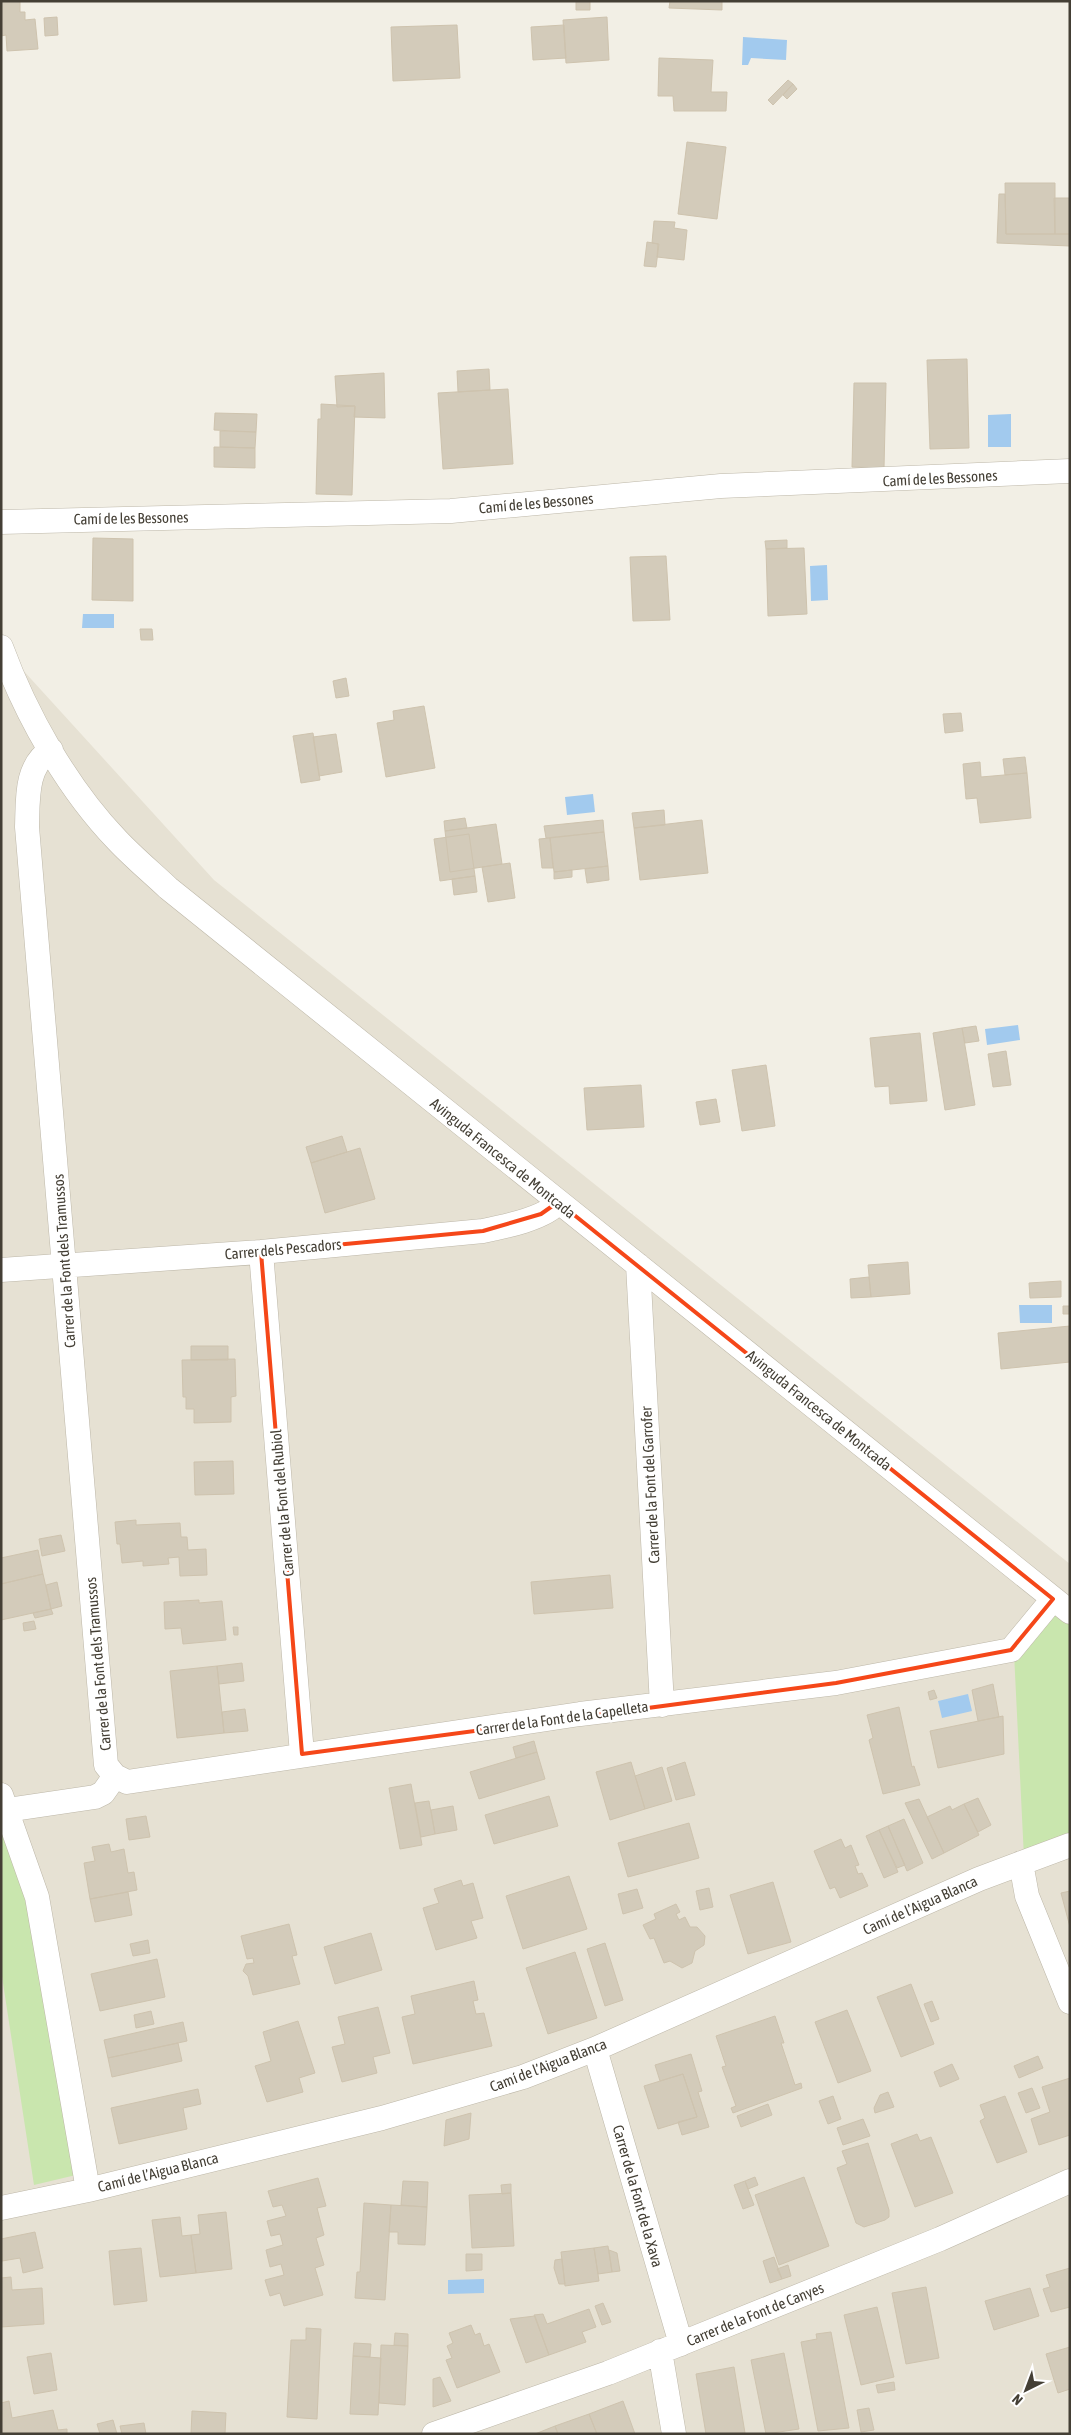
<svg xmlns="http://www.w3.org/2000/svg" width="1071" height="2435" font-family="'Asap Condensed',sans-serif">
	<style>
		.residential { fill: #e6e1d3 }
		.green { fill: #c9e6ae }
		.water { fill: #a2caee }
		.building { fill: #d3cbba; stroke: #cec3ae }
		.lines { fill: none; stroke-linecap: round; stroke-linejoin: round }
		.street-casing { stroke: #bdb7a8; stroke-width: 25 }
		.street { stroke: #fff; stroke-width: 24 }
		.marked { fill: none; stroke: #f54719; stroke-width: 4; stroke-linejoin: round }
		.labels { text-anchor: middle; dominant-baseline: central; stroke-width: 5; stroke-linejoin: round; paint-order: stroke }
		.street-label { font-size: 15px; fill: #443f35; stroke: #fff }
	</style>
	<rect width="100%" height="100%" fill="#f2efe5"/>
	<!-- residential -->
	<path class="residential" d="M1 646 214 880 1070 1564V2434H1Z"/>
	<!-- green -->
	<path class="green" d="M1053 1604 1070 1616V1841L1024 1858 1014 1653Z
		M1 1825 23 1884 76 2175 34 2185 1 1970Z"/>
	<!-- water -->
	<path class="water" d="M743 37 787 40 786 60 751 58 748 65H742Z
		M1011 414V447H988V415Z
		M827 565 828 600 811 601 810 566Z
		M83 614H114V628H82Z
		M593 794 595 812 567 815 565 797Z
		M1018 1025 1020 1040 987 1045 985 1029Z
		M1019 1305H1052V1323H1020Z
		M968 1694 972 1711 942 1718 938 1701Z
		M484 2279V2293L448 2294V2280Z"/>
	<!-- building -->
	<path class="building" d="M1 1H20V12H25V20L35 19 38 49 7 51 6 35 1 36Z
		M576 1H590V10H576Z
		M670 1H722V10L669 8Z
		M57 17 58 35 45 36 44 18Z
		M607 17 609 60 566 63 563 20Z
		M457 25 460 78 393 81 391 27Z
		M564 25 566 58 533 60 531 27Z
		M659 58 713 60 711 92H727L726 111H674L673 96H658Z
		M788 80 793 84 773 105 768 100Z
		M793 84 797 89 787 99 783 95Z
		M687 142 726 147 717 219 678 214Z
		M1005 183H1055V234H1006Z
		M999 194H1005L1006 234H1070V246L997 243Z
		M1054 198H1070V234H1055Z
		M654 221 675 222 674 228 687 230 684 260 657 257 658 244 652 243Z
		M647 242 659 244 656 267 644 266Z
		M967 359 969 448 930 449 927 360Z
		M489 369 490 390 458 392 457 371Z
		M384 373 385 418 354 417 355 406 337 407 335 376Z
		M854 383H886L884 468 852 467Z
		M508 389 513 464 443 469 438 393Z
		M321 404 355 406 352 495 316 494 318 419H321Z
		M215 413 257 414 256 432 214 430Z
		M220 431 256 432 255 448 220 447Z
		M214 447 255 448V468L214 467Z
		M93 538 133 539V601L92 600Z
		M787 540V548L766 549 765 541Z
		M804 548 807 614 768 616 766 549Z
		M666 556 670 620 633 621 630 557Z
		M140 629H152L153 640H141Z
		M346 678 349 696 336 698 333 681Z
		M424 706 435 768 386 777 377 723 394 720 393 711Z
		M961 713 963 731 945 733 943 714Z
		M313 733 320 780 301 783 293 736Z
		M336 734 342 772 319 776 313 737Z
		M1025 757 1027 773 1005 775 1003 759Z
		M980 762 981 777 1027 773 1031 818 980 823 977 798 966 799 963 764Z
		M664 810 665 825 634 828 632 813Z
		M465 818 467 828 445 831 444 821Z
		M603 820 604 832 546 838 544 826Z
		M702 820 708 873 640 880 634 828Z
		M496 824 502 864 450 872 445 831Z
		M604 832 608 866 554 872 550 838Z
		M469 834 475 876 440 881 434 839Z
		M550 838 553 868H542L539 839Z
		M510 863 515 898 488 902 482 867Z
		M608 866 609 880 587 883 585 869Z
		M572 870V877L554 879V872Z
		M475 876 477 892 454 895 452 879Z
		M976 1026 979 1041 965 1043 962 1028Z
		M962 1028 975 1105 945 1110 933 1033Z
		M920 1033 927 1101 890 1104 889 1086 875 1087 870 1038Z
		M1006 1051 1011 1085 993 1087 988 1054Z
		M766 1065 775 1126 742 1131 732 1070Z
		M641 1085 644 1127 587 1130 584 1088Z
		M716 1099 720 1122 700 1125 696 1102Z
		M342 1136 347 1152 311 1163 306 1147Z
		M360 1148 375 1199 325 1213 311 1163Z
		M908 1262 910 1294 871 1297 868 1265Z
		M869 1277 871 1297 851 1298 850 1279Z
		M1061 1281V1297L1030 1298 1029 1283Z
		M1063 1306H1070V1314H1063Z
		M1070 1326V1362L1001 1369 998 1333Z
		M191 1346H228V1360H191Z
		M235 1359 236 1396 231 1397V1422L194 1423V1409H186V1397H183L182 1360Z
		M233 1461 234 1494 195 1495 194 1462Z
		M136 1520V1525L180 1523 181 1537H187L188 1550 206 1549 207 1575 180 1576 179 1557 168 1558 169 1564 143 1566V1561L122 1563 120 1544H117L115 1522Z
		M61 1535 65 1551 42 1556 39 1539Z
		M38 1550 43 1574 1 1584V1558Z
		M43 1574 51 1609 1 1620V1584Z
		M610 1575 613 1608 534 1614 531 1582Z
		M57 1582 62 1606 51 1609 46 1585Z
		M199 1600V1603L222 1601 226 1640 183 1644 181 1628 165 1629 164 1602Z
		M51 1609 53 1614 35 1618 33 1613Z
		M34 1621 36 1629 24 1631 23 1623Z
		M233 1627H238V1635H234Z
		M242 1663 244 1681 219 1684 217 1666Z
		M217 1666 224 1733 177 1738 170 1671Z
		M993 1684 999 1717 978 1721 972 1690Z
		M934 1690 937 1698 930 1700 928 1692Z
		M899 1707 912 1767 914 1766 920 1785 883 1794 869 1740 873 1738 867 1715Z
		M245 1709 248 1731 224 1733 222 1712Z
		M1003 1716 1004 1754 938 1768 930 1731Z
		M534 1741 537 1752 516 1758 513 1747Z
		M537 1752 545 1779 479 1799 470 1772Z
		M631 1762 645 1809 610 1820 596 1772Z
		M685 1762 695 1795 676 1800 667 1768Z
		M662 1767 672 1801 645 1809 635 1776Z
		M411 1784 422 1845 400 1849 389 1788Z
		M549 1796 558 1826 494 1844 485 1815Z
		M978 1798 991 1825 978 1832 964 1804Z
		M919 1799 944 1853 932 1859 905 1803Z
		M429 1801 435 1834 421 1837 415 1803Z
		M964 1804 979 1835 944 1853 927 1817 950 1806 952 1810Z
		M453 1806 457 1830 435 1834 431 1810Z
		M146 1816 150 1837 129 1840 126 1819Z
		M904 1819 923 1863 907 1871 888 1826Z
		M689 1823 699 1858 628 1877 618 1843Z
		M888 1826 905 1865 897 1868 879 1830Z
		M879 1830 898 1872 884 1878 866 1836Z
		M841 1839 845 1848 851 1845 859 1865 855 1866 858 1874 862 1873 868 1886 840 1898 835 1887 830 1889 814 1851Z
		M109 1844 111 1852 124 1849 128 1873 134 1872 137 1890 90 1899 84 1863 95 1861 92 1847Z
		M569 1876 587 1929 523 1949 506 1896Z
		M461 1880 463 1886 473 1883 483 1918 471 1921 477 1938 436 1950 423 1908 439 1903 434 1889Z
		M773 1882 791 1942 748 1954 730 1895Z
		M709 1888 713 1907 700 1910 696 1891Z
		M637 1889 643 1908 623 1914 618 1894Z
		M1070 1891V1927L1061 1893Z
		M128 1892 132 1915 95 1922 90 1899Z
		M676 1904 680 1912 676 1914 679 1920 685 1917 690 1927H697L705 1936 704 1945 695 1951 692 1963 682 1968 670 1961 664 1963 654 1938 650 1939 643 1925 656 1919 654 1914Z
		M289 1924 297 1955 292 1956 300 1984 253 1995 248 1976 243 1971 246 1964 254 1963 253 1958 247 1959 241 1936Z
		M371 1933 382 1970 335 1984 324 1947Z
		M148 1940 150 1953 133 1956 130 1944Z
		M605 1943 623 2000 605 2006 587 1949Z
		M575 1952 597 2018 548 2034 526 1968Z
		M157 1959 165 1997 100 2011 91 1974Z
		M474 1981 478 2000 473 2001 476 2014 484 2013 492 2046 413 2064 402 2017 415 2014 411 1996Z
		M911 1984 934 2044 901 2057 877 1997Z
		M932 2001 939 2019 931 2022 924 2004Z
		M378 2007 390 2053 373 2057 377 2073 342 2082 332 2047 345 2044 338 2017Z
		M847 2010 871 2071 838 2083 815 2022Z
		M151 2011 154 2024 136 2028 134 2015Z
		M775 2016 784 2043H781L795 2085 801 2083 802 2088 733 2113 731 2108 736 2106 722 2067 726 2066 716 2036Z
		M298 2021 315 2073 299 2078 303 2092 267 2102 255 2066 271 2061 263 2032Z
		M183 2022 187 2041 108 2058 104 2040Z
		M178 2043 182 2061 112 2077 108 2058Z
		M691 2054 702 2091 698 2092 709 2127 682 2135 678 2122 697 2117 683 2074 660 2081 655 2065Z
		M1038 2056 1043 2068 1019 2078 1014 2066Z
		M952 2064 959 2079 940 2087 934 2072Z
		M683 2074 697 2117 658 2129 644 2086Z
		M1070 2078V2135L1039 2145 1031 2119 1050 2112 1042 2087Z
		M1032 2088 1040 2108 1026 2113 1018 2093Z
		M198 2089 201 2104 183 2108 187 2129 119 2144 111 2108Z
		M888 2092 894 2107 875 2113 874 2108 880 2095Z
		M833 2096 841 2119 828 2124 819 2101Z
		M1005 2096 1027 2152 997 2163 980 2121 985 2118 980 2105Z
		M768 2104 772 2115 741 2127 737 2116Z
		M471 2113 469 2139 444 2146 446 2120Z
		M863 2119 870 2136 843 2145 837 2128Z
		M917 2134 920 2141 931 2137 953 2193 915 2207 891 2144Z
		M868 2143 889 2210V2217L885 2220 864 2227 856 2223 837 2168 847 2164 842 2151Z
		M755 2177 758 2185 748 2189 745 2181Z
		M804 2177 829 2246 779 2265 755 2195Z
		M318 2178 326 2206 317 2208 324 2235 316 2238 324 2265 315 2268 323 2295 284 2306 280 2293 270 2296 265 2280 284 2275 281 2264 270 2267 266 2250 283 2245 280 2234 271 2236 267 2221 286 2216 282 2205 273 2207 268 2191Z
		M403 2181 428 2182 427 2207 401 2205Z
		M745 2181 754 2205 743 2209 734 2185Z
		M511 2184V2193L502 2194 501 2185Z
		M511 2193 514 2246 472 2248 469 2195Z
		M364 2203 391 2205 385 2300 355 2298 357 2272H360Z
		M391 2205 427 2207 425 2245 398 2244V2232H389Z
		M226 2212 232 2269 196 2273 191 2235 200 2234 198 2215Z
		M180 2217 182 2236 191 2235 196 2273 160 2277 152 2220Z
		M35 2232 43 2268 23 2273 20 2258 2 2261 1 2239Z
		M608 2246 612 2272 598 2274 594 2248Z
		M141 2248 147 2301 114 2305 109 2251Z
		M594 2248 599 2281 565 2286 561 2252Z
		M609 2250 617 2253 620 2271 612 2272Z
		M466 2254H482V2270L466 2271Z
		M774 2257 782 2279 770 2283 763 2261Z
		M562 2259 565 2284H559L554 2268 555 2260Z
		M788 2265 791 2276 782 2279 777 2269Z
		M1070 2268V2307L1051 2312 1043 2289 1050 2287 1046 2275Z
		M11 2277 12 2290 42 2288 44 2324 1 2327V2278Z
		M926 2287 939 2358 906 2364 892 2293Z
		M1030 2288 1039 2316 994 2330 985 2301Z
		M603 2303 611 2322 602 2325 595 2306Z
		M877 2307 894 2377 861 2385 844 2315Z
		M589 2309 596 2327 582 2332 586 2342 549 2355 534 2315 543 2314 547 2324Z
		M535 2316 549 2355 526 2363 510 2319Z
		M471 2325 475 2335 480 2333 484 2346 489 2344 500 2372 457 2388 446 2360 452 2358 447 2346 453 2343 449 2333Z
		M306 2328 321 2329 317 2419 287 2417 291 2340H306Z
		M831 2332 849 2428 818 2431 801 2342 817 2339 816 2334Z
		M395 2333 408 2334V2346L394 2345Z
		M354 2343 371 2344 370 2357 353 2356Z
		M381 2345 408 2346 405 2405 379 2403Z
		M1070 2347V2389L1058 2393 1046 2354Z
		M51 2353 57 2390 34 2394 27 2357Z
		M784 2353 799 2429 766 2434 751 2360Z
		M353 2356 381 2358 378 2415 350 2414Z
		M734 2367 745 2433 706 2434 696 2374Z
		M440 2377 451 2401 433 2407V2379Z
		M894 2382 895 2390 878 2393 876 2385Z
		M9 2401 12 2418 53 2410 58 2430 67 2429V2434H1V2403Z
		M623 2401 635 2434H597L589 2414Z
		M869 2408 874 2430 861 2432 857 2410Z
		M192 2411 226 2413 225 2434H191Z
		M589 2414 597 2434H558L555 2426Z
		M113 2420 117 2434H100L97 2424Z
		M144 2423 146 2434H122L120 2426Z
		M555 2426 558 2434H535Z"/>
	<g class="lines">
		<defs>
			<path id="street" d="M1 522 451 511 721 486 1070 471
				M1 647C26 715 67 788 117 840 133 857 151 872 168 888L1070 1612
				M51 750C25 766 28 800 27 827L106 1765 115 1776 127 1782 580 1714 836 1683 1011 1650 1053 1599
				M261 1252 302 1754
				M638 1265 662 1705
				M1 1270 261 1252 483 1231C503 1227 547 1218 558 1202
				M1 1795 37 1897 88 2190
				M7 1810 95 1797 103 1793 115 1776
				M1021 1863 1027 1896 1070 2002
				M595 2049 681 2344
				M1 2208 88 2190 382 2118 523 2077 595 2049 979 1879 1070 1845
				M660 2351 674 2434
				M434 2434 608 2373 940 2239 1070 2181"/>
		</defs>
		<!-- street casing -->
		<use href="#street" class="street-casing"/>
		<!-- street -->
		<use href="#street" class="street"/>
	</g>
	<!-- marked area -->
	<path class="marked" d="M558 1202 1053 1599 1011 1650 836 1683 302 1754 261 1252 483 1231 541 1214Z"/>
	<g class="labels">
		<!-- street labels -->
		<g class="street-label">
			<text transform="translate(940 478) rotate(-3)">Camí de les Bessones</text>
			<text transform="translate(536 503) rotate(-5)">Camí de les Bessones</text>
			<text transform="translate(131 518) rotate(-1)">Camí de les Bessones</text>
			<text transform="translate(503 1158) rotate(39)">Avinguda Francesca de Montcada</text>
			<text transform="translate(283 1249) rotate(-5)">Carrer dels Pescadors</text>
			<text transform="translate(64 1261) rotate(-94)">Carrer de la Font dels Tramussos</text>
			<text transform="translate(819 1410) rotate(39)">Avinguda Francesca de Montcada</text>
			<text transform="translate(650 1485) rotate(-93)">Carrer de la Font del Garrofer</text>
			<text transform="translate(282 1503) rotate(-95)">Carrer de la Font del Rubiol</text>
			<text transform="translate(98 1664) rotate(-95)">Carrer de la Font dels Tramussos</text>
			<text transform="translate(562 1718) rotate(-8)">Carrer de la Font de la Capelleta</text>
			<text transform="translate(920 1905) rotate(-24)">Camí de l’Aigua Blanca</text>
			<text transform="translate(548 2065) rotate(-21)">Camí de l’Aigua Blanca</text>
			<text transform="translate(158 2172) rotate(-14)">Camí de l’Aigua Blanca</text>
			<text transform="translate(638 2196) rotate(74)">Carrer de la Font de la Xava</text>
			<text transform="translate(755 2314) rotate(-22)">Carrer de la Font de Canyes</text>
		</g>
	</g>
	<!-- border -->
	<rect width="1071" height="2435" fill="none" stroke="#443f35" stroke-width="5"/>
	<!-- north arrow -->
	<g transform="translate(1026 2390) rotate(222)" stroke="#ffffff" stroke-width="4" paint-order="stroke">
	<path d="M0-4L9 19L0 12L-9 19Z" fill="#443f35"/>
	<text y="-8" font-size="14" font-weight="bold" text-anchor="middle" fill="#443f35">N</text>
	</g>
</svg>
